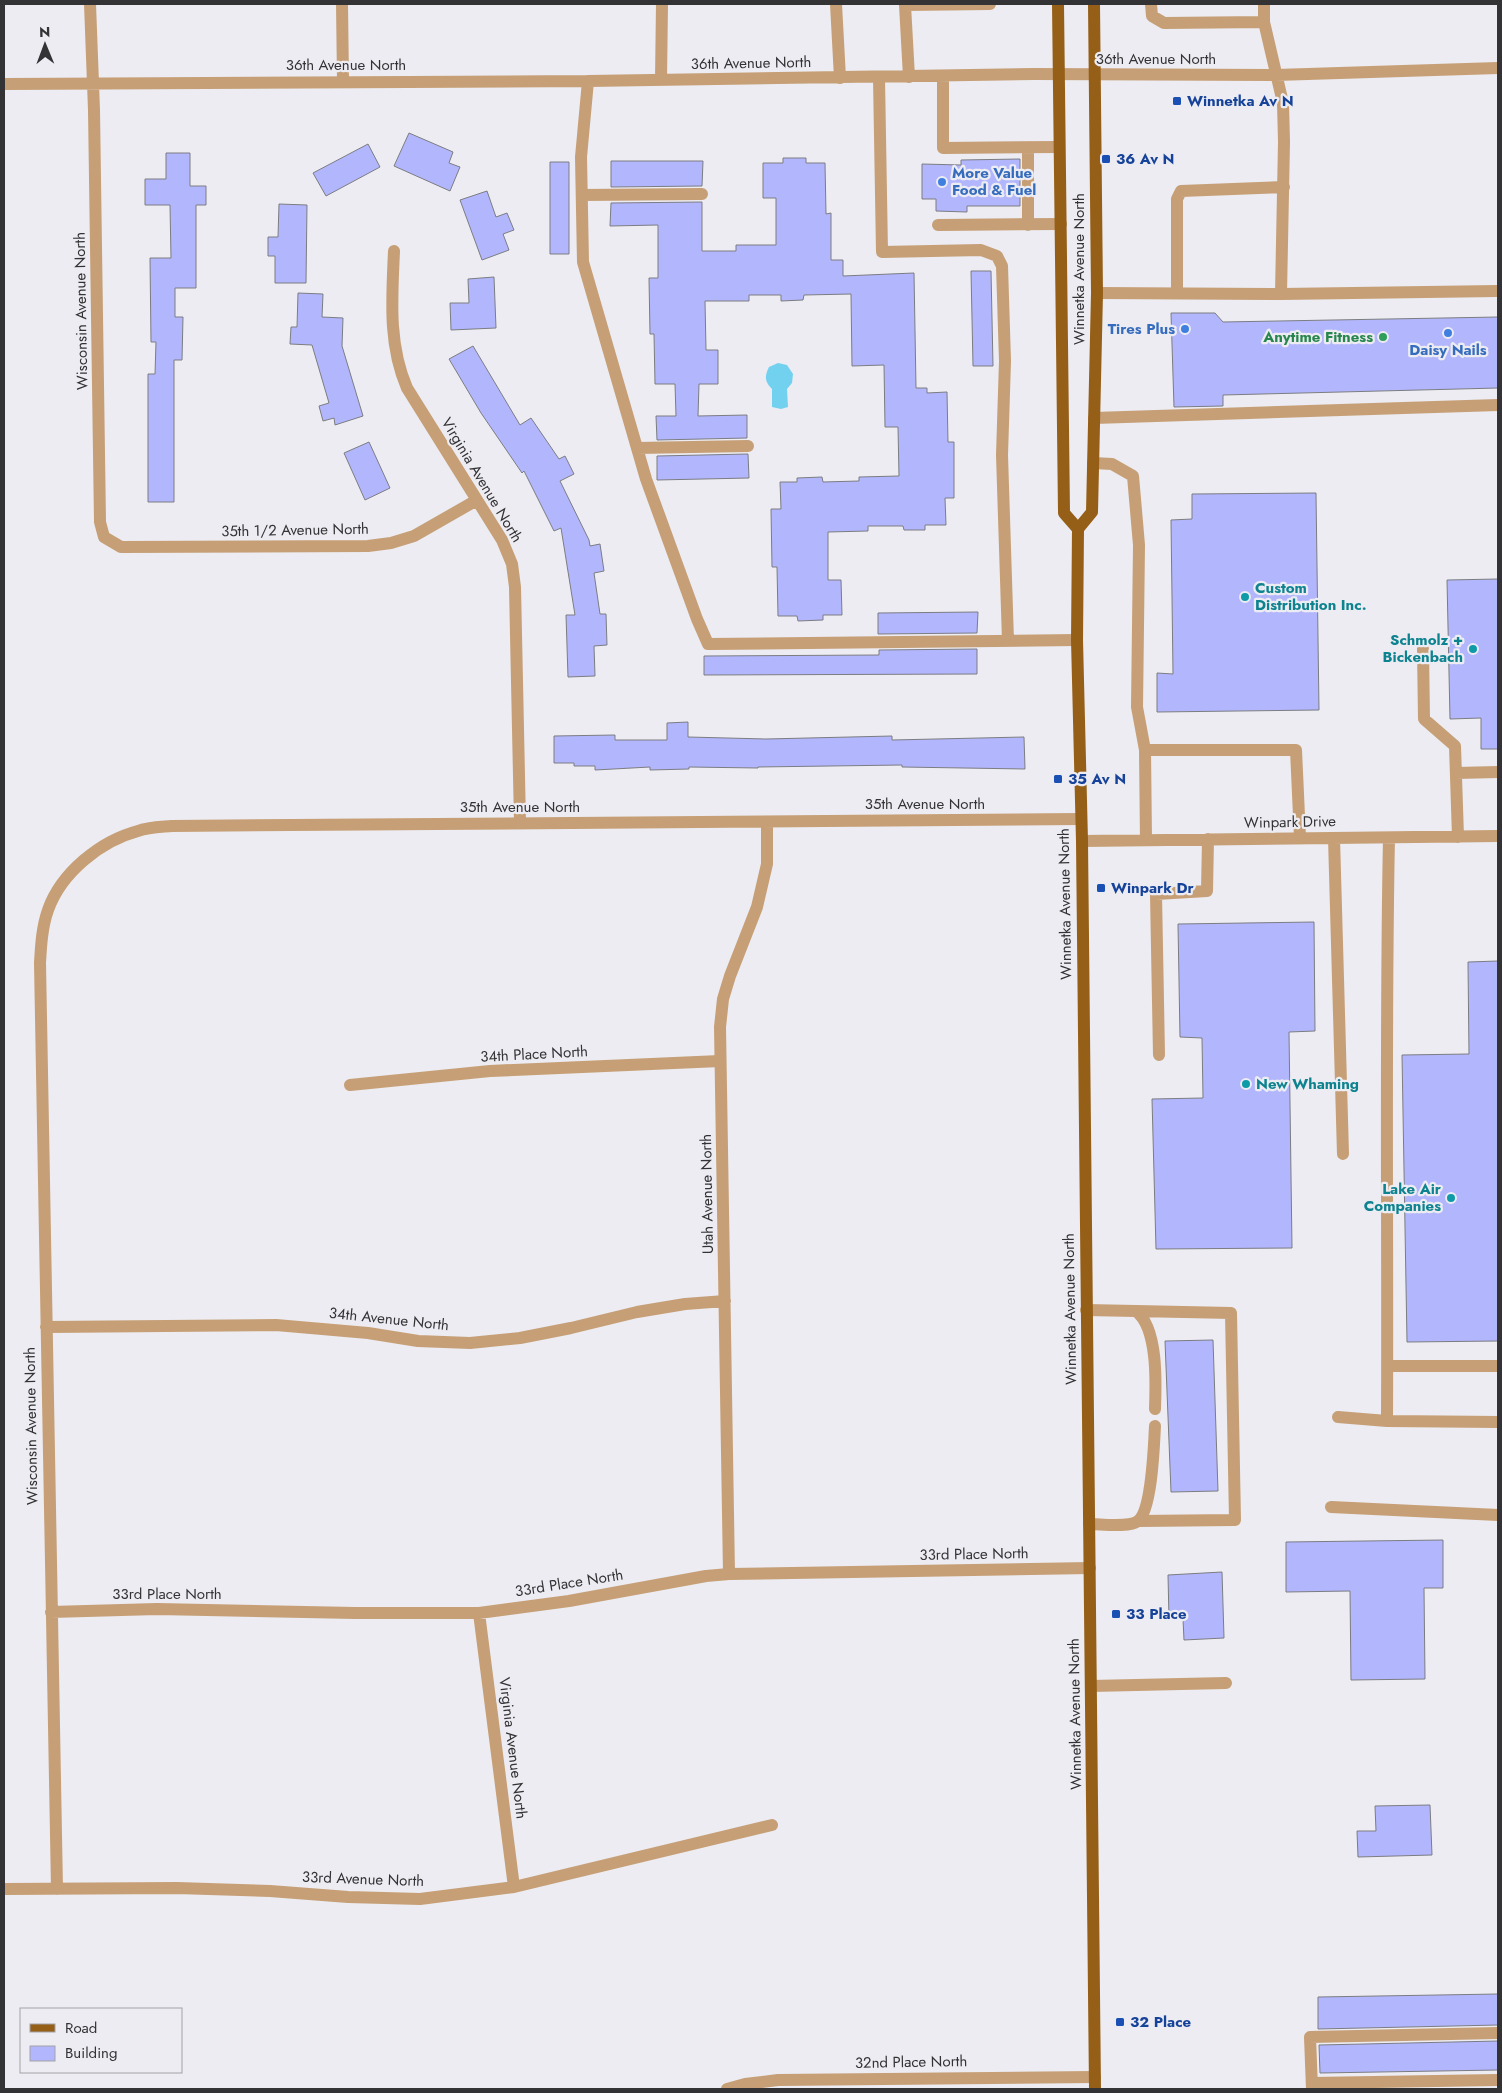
<svg xmlns="http://www.w3.org/2000/svg" width="1502" height="2093" font-family="Jost,sans-serif">
	<style>
		.water { fill: #73d1f0 }
		.building { fill: #b2b6fc; stroke: #7c7d82 }
		.lines { fill: none; stroke-linecap: round; stroke-linejoin: round }
		.minor { stroke: #c69f76; stroke-width: 12 }
		.major { stroke: #965f17; stroke-width: 12 }
		.transit-dot { fill: #1a4fb4; stroke: #ececf2; stroke-width: 2 }
		.shop-dot { fill: #3f7fe0; stroke: #ececf2; stroke-width: 2 }
		.leisure-dot { fill: #2e9e5b; stroke: #ececf2; stroke-width: 2 }
		.culture-dot { fill: #0f9aa8; stroke: #ececf2; stroke-width: 2 }
		.labels { text-anchor: middle; dominant-baseline: central; stroke-width: 4.5; stroke-linejoin: round; paint-order: stroke }
		.street-label { font-size: 15px; fill: #333335; stroke: #ececf2 }
		.transit-label { font-size: 15px; font-weight: bold; fill: #164399; stroke: #ececf2; text-anchor: start }
		.shop-label { font-size: 15px; font-weight: bold; fill: #366cbe; stroke: #ececf2; text-anchor: start }
		.leisure-label { font-size: 15px; font-weight: bold; fill: #27864d; stroke: #ececf2; text-anchor: end }
		.culture-label { font-size: 15px; font-weight: bold; fill: #0d838f; stroke: #ececf2; text-anchor: start }
	</style>
	<rect width="100%" height="100%" fill="#ececf2"/>
	<!-- water -->
	<path class="water" d="M778 363 787 365 793 374 792 383 787 389 788 407 781 409 772 407V389C765 382 764 377 769 367Z"/>
	<!-- building -->
	<path class="building" d="M409 133 453 152 449 163 460 167 450 191 394 166Z
		M368 144 380 167 326 196 313 173Z
		M166 153H190V186H206V205H196V288H175V317H183L182 360H174V502H148V374H155L156 342H151L150 258H171L170 205H145V179H166Z
		M783 158H806V163H825L826 214 831 213V260H843V276L914 273 916 388H927V393L947 392 948 442H954V498H945L946 525H925V530H904L903 526H868V531L828 532V580H841L842 615H823V620L798 621 797 616H778L777 567H772L771 509H781L780 482H797V478L822 477 823 482 859 481V477L899 476 898 427H885L884 365 852 366 851 294 804 295 803 300 781 301V295H749V301H705L706 350H718V384H699L698 416 747 415V438L657 440 656 416H676L675 384H655L654 334H650L649 278H658V225L610 226 611 203 702 202V251H736V245H776V198H763V163H783Z
		M1020 159V206H967V212L936 211V199H922V164L961 165V160Z
		M611 161H703L702 186 611 187Z
		M550 162H569V254H550Z
		M487 191 496 217 507 213 514 230 503 234 509 250 482 260 460 200Z
		M279 204 307 205 306 283H275V256H268V237H278Z
		M971 271H991L993 366H973Z
		M494 277 496 328 451 330 450 303H469L468 279Z
		M298 293 323 294 322 317 343 318 342 346 363 416 335 425 334 418 323 421 319 406 329 403 312 345 290 344 291 327H297Z
		M1171 313H1215L1223 322 1498 317V388L1223 395V406L1174 407Z
		M473 346 520 425 531 418 559 459 565 456 574 474 560 481 589 540 590 546 600 544 604 571 594 573 600 614H606L607 645 594 646 595 676 568 677 566 615H575L561 528 554 531 524 471 522 473 481 413 449 359Z
		M369 442 390 488 365 500 344 453Z
		M748 454 749 478 657 480V456Z
		M1316 493 1319 710 1157 712V673L1173 674 1171 520 1192 519V494Z
		M1498 579V749H1481V718L1450 719 1447 580Z
		M978 612 977 633 878 634V613Z
		M977 649V674L704 675V656L879 655V650Z
		M688 722V737L766 739 892 736V740L1024 737 1025 769 902 767V765L758 767V768L689 767V769L650 770V767L595 770V766H574V763H554V736L615 735V740H667V723Z
		M1314 922 1315 1031 1289 1032 1292 1248 1156 1249 1152 1099 1203 1098 1202 1038 1180 1037 1178 924Z
		M1498 961V1341L1407 1342 1402 1055 1469 1054 1468 962Z
		M1213 1340 1218 1491 1171 1492 1165 1341Z
		M1443 1540V1588H1424L1425 1679 1351 1680 1350 1591 1286 1592V1542Z
		M1222 1572 1224 1638 1184 1640 1183 1619H1169L1168 1575Z
		M1430 1805 1432 1855 1358 1857 1357 1831H1376L1375 1806Z
		M1498 1994V2025L1318 2029V1997Z
		M1498 2041V2070L1320 2073 1319 2045Z"/>
	<g class="lines">
		<!-- minor -->
		<path class="minor" d="M90 4 94 110 100 522 104 537 121 547 368 546 391 543 414 536 477 500
			M342 4 343 81
			M836 4 840 78
			M1151 4 1152 16 1164 23 1264 22
			M1264 4V22L1283 103 1284 142 1281 294
			M943 76V148L1059 147
			M909 77 905 5 990 4
			M879 78 882 252 981 250 997 256 1002 266 1005 361 1002 455 1008 641
			M661 80 662 4
			M588 81 581 157 583 262 646 479 697 619 708 644 1077 640
			M4 84 588 81 1034 74 1276 75 1498 68
			M1028 148V225
			M582 195 702 194
			M938 225 1061 224
			M394 251C392 298 388 344 407 388L502 540 512 564 515 587 520 823
			M1097 293 1281 294 1498 291
			M1177 293V199L1181 191 1284 187
			M1094 418 1498 405
			M637 448 748 446
			M1093 463 1112 464 1133 476 1139 545 1137 707 1145 750
			M1423 649 1424 719 1455 746 1458 837
			M1456 773 1498 772
			M1334 838 1343 1154
			M1146 840 1145 750H1296L1300 838
			M1082 841 1498 836
			M1159 1055 1156 894 1207 891 1208 839
			M350 1085 490 1071 720 1061
			M1086 1310 1136 1311C1158 1328 1156 1382 1155 1409
			M1136 1311 1231 1313 1235 1520 1138 1521
			M46 1327 276 1325 368 1333 418 1341 470 1343 520 1338 571 1328 637 1312 685 1304 725 1301
			M1387 1366H1498
			M1338 1417 1387 1421 1498 1422
			M1387 1421C1388 1227 1385 1032 1389 838
			M1331 1507 1498 1515
			M1089 1524C1101 1524 1129 1528 1138 1521 1152 1510 1154 1444 1155 1426
			M729 1574 720 1027 723 999 730 976 757 907 767 864V822
			M51 1612 157 1609 355 1613H479L569 1601 706 1576 729 1574 1090 1568
			M479 1613 514 1887
			M1091 1686 1226 1683
			M4 1889 177 1888 270 1891 348 1897 420 1899 514 1887 772 1825
			M57 1889 40 963C41 945 42 927 48 910 61 873 100 841 138 831 148 827 161 827 172 826L1080 819
			M1312 2083 1498 2080
			M727 2089 745 2084 778 2080 1095 2077
			M1312 2089 1310 2037 1498 2033"/>
		<!-- major -->
		<path class="major" d="M1058 4 1064 513 1078 529
			M1094 4 1097 293 1092 512 1078 529 1077 640 1082 841 1095 2089"/>
	</g>
	<!-- markers -->
	<g class="transit-dot">
		<rect x="1172" y="96" width="10" height="10" rx="2.5"/>
		<rect x="1101" y="154" width="10" height="10" rx="2.5"/>
		<rect x="1053" y="774" width="10" height="10" rx="2.5"/>
		<rect x="1096" y="883" width="10" height="10" rx="2.5"/>
		<rect x="1111" y="1609" width="10" height="10" rx="2.5"/>
		<rect x="1115" y="2017" width="10" height="10" rx="2.5"/>
	</g>
	<g class="shop-dot">
		<circle cx="942" cy="182" r="5"/>
		<circle cx="1185" cy="329" r="5"/>
		<circle cx="1448" cy="333" r="5"/>
	</g>
	<circle class="leisure-dot" cx="1383" cy="337" r="5"/>
	<g class="culture-dot">
		<circle cx="1245" cy="597" r="5"/>
		<circle cx="1473" cy="649" r="5"/>
		<circle cx="1246" cy="1084" r="5"/>
		<circle cx="1451" cy="1198" r="5"/>
	</g>
	<g class="labels">
		<!-- street labels -->
		<g class="street-label">
			<text x="1156" y="59">36th Avenue North</text>
			<text transform="translate(751 63) rotate(-1)">36th Avenue North</text>
			<text x="346" y="65">36th Avenue North</text>
			<text transform="translate(1079 269) rotate(-90)">Winnetka Avenue North</text>
			<text transform="translate(81 311) rotate(-91)">Wisconsin Avenue North</text>
			<text transform="translate(482 480) rotate(59)">Virginia Avenue North</text>
			<text transform="translate(295 530) rotate(-1)">35th 1/2 Avenue North</text>
			<text x="925" y="804">35th Avenue North</text>
			<text x="520" y="807">35th Avenue North</text>
			<text transform="translate(1290 822) rotate(-1)">Winpark Drive</text>
			<text transform="translate(1065 904) rotate(-91)">Winnetka Avenue North</text>
			<text transform="translate(534 1054) rotate(-3)">34th Place North</text>
			<text transform="translate(707 1194) rotate(-91)">Utah Avenue North</text>
			<text transform="translate(1070 1309) rotate(-91)">Winnetka Avenue North</text>
			<text transform="translate(389 1319) rotate(6)">34th Avenue North</text>
			<text transform="translate(31 1426) rotate(-91)">Wisconsin Avenue North</text>
			<text transform="translate(974 1554) rotate(-1)">33rd Place North</text>
			<text transform="translate(569 1583) rotate(-9)">33rd Place North</text>
			<text x="167" y="1594">33rd Place North</text>
			<text transform="translate(1075 1714) rotate(-91)">Winnetka Avenue North</text>
			<text transform="translate(513 1748) rotate(83)">Virginia Avenue North</text>
			<text transform="translate(363 1879) rotate(2)">33rd Avenue North</text>
			<text transform="translate(911 2062) rotate(-1)">32nd Place North</text>
		</g>
		<!-- transit labels -->
		<g class="transit-label">
			<text x="1187" y="101">Winnetka Av N</text>
			<text x="1116" y="159">36 Av N</text>
			<text x="1068" y="779">35 Av N</text>
			<text x="1111" y="888">Winpark Dr</text>
			<text x="1126" y="1614">33 Place</text>
			<text x="1130" y="2022">32 Place</text>
		</g>
		<!-- shop labels -->
		<g class="shop-label">
			<text x="952" y="173">More Value<tspan x="952" dy="17">Food &amp; Fuel</tspan></text>
			<text x="1175" y="329" text-anchor="end">Tires Plus</text>
			<text x="1448" y="350" text-anchor="middle">Daisy Nails</text>
		</g>
		<!-- leisure labels -->
		<g class="leisure-label">
			<text x="1373" y="337">Anytime Fitness</text>
		</g>
		<!-- culture labels -->
		<g class="culture-label">
			<text x="1255" y="588">Custom<tspan x="1255" dy="17">Distribution Inc.</tspan></text>
			<text x="1463" y="640" text-anchor="end">Schmolz +<tspan x="1463" dy="17">Bickenbach</tspan></text>
			<text x="1256" y="1084">New Whaming</text>
			<text x="1441" y="1189" text-anchor="end">Lake Air<tspan x="1441" dy="17">Companies</tspan></text>
		</g>
	</g>
	<!-- border -->
	<rect width="1502" height="2093" fill="none" stroke="#333335" stroke-width="10"/>
	<!-- legend -->
	<rect x="20" y="2008" width="162" height="65" fill="#ececf2" stroke="#a2a2a6"/>
	<rect x="30" y="2024" width="25" height="8" fill="#965f17" stroke="#a2a2a6"/>
	<text x="65" y="2033" font-size="15" fill="#333335">Road</text>
	<rect x="30" y="2046" width="25" height="15" fill="#b2b6fc" stroke="#a2a2a6"/>
	<text x="65" y="2058" font-size="15" fill="#333335">Building</text>
	<!-- north arrow -->
	<g transform="translate(45 45) rotate(359)" stroke="#ececf2" stroke-width="4" paint-order="stroke">
	<path d="M0-4L9 19L0 12L-9 19Z" fill="#333335"/>
	<text y="-8" font-size="14" font-weight="bold" text-anchor="middle" fill="#333335">N</text>
	</g>
</svg>
